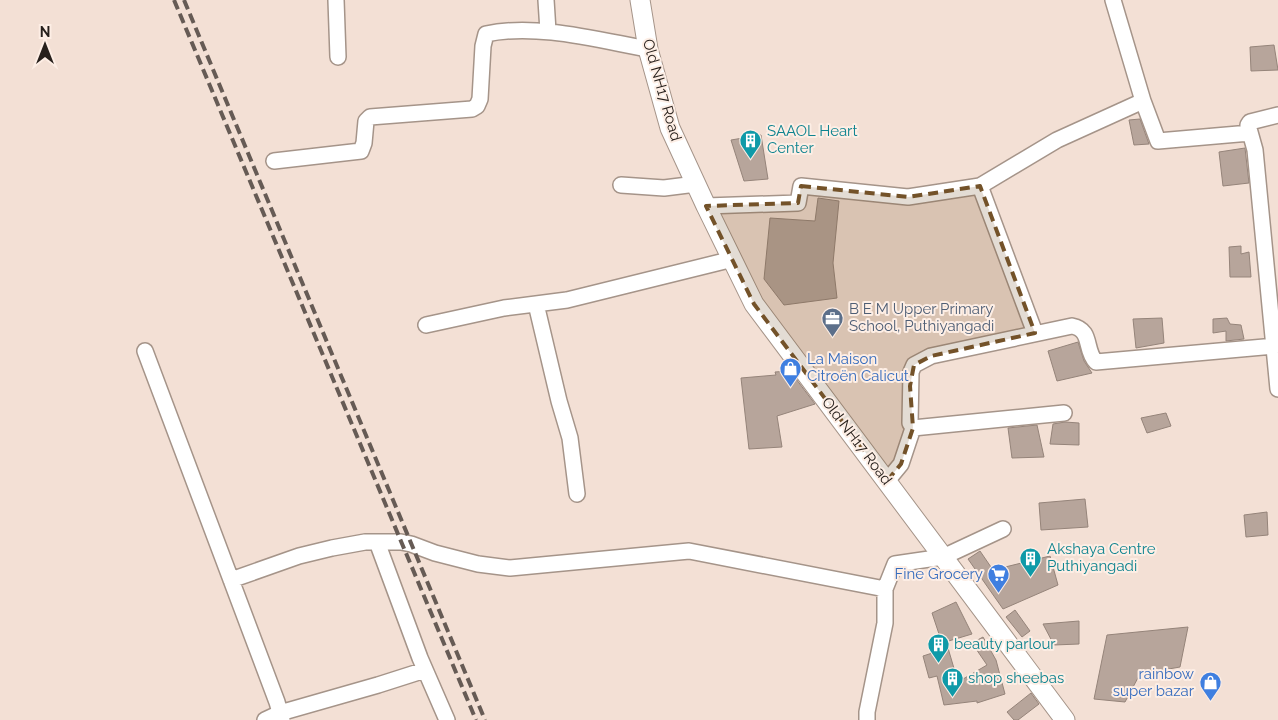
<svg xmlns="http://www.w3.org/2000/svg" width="1278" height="720" font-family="Raleway,sans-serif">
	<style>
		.building { fill: #b7a59b; stroke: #95847a }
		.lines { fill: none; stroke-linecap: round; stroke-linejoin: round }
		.minor-casing { stroke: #a59489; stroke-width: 18 }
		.major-casing { stroke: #a59489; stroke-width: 21 }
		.minor { stroke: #fff; stroke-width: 15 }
		.major { stroke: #fff; stroke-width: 19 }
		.rail { stroke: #665b55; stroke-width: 4; stroke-dasharray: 10 5; stroke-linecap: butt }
		.marked { fill: #735229; fill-opacity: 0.2; stroke: #735229; stroke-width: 4; stroke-dasharray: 10 6; stroke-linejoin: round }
		.labels { text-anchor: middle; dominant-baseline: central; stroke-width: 4; stroke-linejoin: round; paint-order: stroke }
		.street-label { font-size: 15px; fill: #27201c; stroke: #fdeee5 }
		.culture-label { font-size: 15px; fill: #0d838f; stroke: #fdeee5; text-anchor: start }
		.service-label { font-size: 15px; fill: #4e5e75; stroke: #fdeee5; text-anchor: start }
		.shop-label { font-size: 15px; fill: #366cbe; stroke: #fdeee5; text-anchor: end }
	</style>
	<rect width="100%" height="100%" fill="#f3e0d5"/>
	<!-- building -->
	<path class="building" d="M1274 45 1278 70 1251 71 1250 47Z
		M1140 119 1149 144 1134 145 1129 120Z
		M761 135 768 179 744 181 731 140Z
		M1245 148 1249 183 1223 186 1219 152Z
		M818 198 839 201 833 263 837 298 784 305 764 279 770 218 815 221Z
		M1241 246V254L1249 252 1251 277H1230L1229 247Z
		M1162 318 1164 343 1136 348 1133 319Z
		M1227 318 1230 324 1241 325 1244 339 1226 341V331L1213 333V319Z
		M1078 342 1084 361 1092 373 1057 381 1048 351Z
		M790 371 815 404 777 416 782 447 749 449 741 378 776 375 775 372Z
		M1166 413 1171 426 1147 433 1141 418Z
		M1065 422 1079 423V445L1050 444 1053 424Z
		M1037 425 1044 457 1012 458 1008 428Z
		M1085 499 1088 527 1041 530 1039 503Z
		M1267 512 1268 535 1246 537 1244 515Z
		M980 551 993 570 1050 556 1058 585 1003 609 968 559Z
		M956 602 972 634 942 643 932 613Z
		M1015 610 1030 631 1022 637 1006 617Z
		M1079 621V644L1054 645 1043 624Z
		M1188 627 1180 667 1140 674 1125 702 1094 699 1107 635Z
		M983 637 996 660 1005 694 977 703V701L944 705 937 676 929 678 923 656 948 648 958 682 987 665 972 643Z
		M1031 693 1039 704 1018 720H1014L1007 712Z"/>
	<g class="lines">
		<defs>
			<path id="minor" d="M336 0 338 57
				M546 0 548 31
				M1113 0 1143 101
				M1278 115 1250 122 1248 125 1255 150 1278 389
				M274 161 361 151 364 143 366 121 370 117 472 109 477 106 480 99 483 46 486 34C536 23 598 40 648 49
				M621 185 664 188 696 184
				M980 186 1035 333
				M706 206 798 203 801 186 908 197 980 186 1057 140 1143 101 1158 141 1250 133
				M536 304 559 401 570 438 577 494
				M426 325 504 308 567 300 733 259
				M145 351 277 702 282 720
				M913 428 1064 413
				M887 481 901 464 913 428 910 423 911 372 914 365 931 356 1072 326C1093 330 1084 350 1096 362L1274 346
				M377 542 420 658 447 720
				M231 580 299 556 332 548 365 542H401L411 544 435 553 478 564 510 568 689 551 885 589 895 564 943 557 1003 529
				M265 720 280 713 378 685 425 670
				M867 720V712L885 623V589"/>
			<path id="major" d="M640 0 648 49 670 128 706 206 754 304 1065 720"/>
		</defs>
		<!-- minor casing -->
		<use href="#minor" class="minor-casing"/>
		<!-- major casing -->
		<use href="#major" class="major-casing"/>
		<!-- minor -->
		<use href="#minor" class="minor"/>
		<!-- major -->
		<use href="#major" class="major"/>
		<!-- rail -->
		<path class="rail" d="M174 0 476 720
			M184 0 485 720"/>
	</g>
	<!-- marked area -->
	<path class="marked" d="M801 186 908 197 980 186 1035 333 931 356 914 365 910 386 913 428 901 464 887 481 754 304 706 206 798 203Z"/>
	<!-- icons -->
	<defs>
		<symbol id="building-pin" viewBox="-11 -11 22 30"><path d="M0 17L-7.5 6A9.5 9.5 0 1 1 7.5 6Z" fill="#0f9aa8" stroke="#fdeee5"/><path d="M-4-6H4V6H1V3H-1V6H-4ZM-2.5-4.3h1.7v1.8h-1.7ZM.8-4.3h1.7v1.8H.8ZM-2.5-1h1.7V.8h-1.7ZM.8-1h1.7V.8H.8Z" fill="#fff"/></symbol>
		<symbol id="office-pin" viewBox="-11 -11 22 30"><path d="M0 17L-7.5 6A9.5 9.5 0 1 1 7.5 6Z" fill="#5c6f8a" stroke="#fdeee5"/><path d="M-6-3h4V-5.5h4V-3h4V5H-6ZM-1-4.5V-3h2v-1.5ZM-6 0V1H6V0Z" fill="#fff"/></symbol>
		<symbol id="shop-pin" viewBox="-11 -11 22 30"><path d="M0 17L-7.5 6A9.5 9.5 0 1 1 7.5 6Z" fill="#3f7fe0" stroke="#fdeee5"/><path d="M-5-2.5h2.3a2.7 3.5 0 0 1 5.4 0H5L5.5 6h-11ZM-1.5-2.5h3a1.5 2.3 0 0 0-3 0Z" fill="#fff"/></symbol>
		<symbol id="supermarket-pin" viewBox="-11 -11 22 30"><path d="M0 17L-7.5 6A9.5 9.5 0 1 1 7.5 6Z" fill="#3f7fe0" stroke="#fdeee5"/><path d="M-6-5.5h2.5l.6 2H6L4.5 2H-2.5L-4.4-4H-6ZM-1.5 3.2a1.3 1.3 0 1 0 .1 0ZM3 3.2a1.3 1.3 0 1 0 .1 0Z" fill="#fff"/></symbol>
	</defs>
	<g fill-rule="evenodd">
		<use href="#building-pin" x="738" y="128" width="25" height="34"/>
		<use href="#office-pin" x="820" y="306" width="25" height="34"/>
		<use href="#shop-pin" x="778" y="356" width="25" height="34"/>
		<use href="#building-pin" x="1018" y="546" width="25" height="34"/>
		<use href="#supermarket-pin" x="986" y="562" width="25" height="34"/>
		<use href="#building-pin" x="926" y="632" width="25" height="34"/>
		<use href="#building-pin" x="940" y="666" width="25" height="34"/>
		<use href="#shop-pin" x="1198" y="670" width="25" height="34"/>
	</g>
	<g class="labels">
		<!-- street labels -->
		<g class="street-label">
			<text transform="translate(662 90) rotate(74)">Old NH17 Road</text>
			<text transform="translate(857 441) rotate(53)">Old NH17 Road</text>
		</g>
		<!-- culture labels -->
		<g class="culture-label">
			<text x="767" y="131">SAAOL Heart<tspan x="767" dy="17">Center</tspan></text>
			<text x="1047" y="549">Akshaya Centre<tspan x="1047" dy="17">Puthiyangadi</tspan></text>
			<text x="954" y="644">beauty parlour</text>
			<text x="968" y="678">shop sheebas</text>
		</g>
		<!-- service labels -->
		<g class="service-label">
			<text x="849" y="309">B E M Upper Primary<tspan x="849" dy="17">School, Puthiyangadi</tspan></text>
		</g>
		<!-- shop labels -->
		<g class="shop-label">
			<text x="807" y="359" text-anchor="start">La Maison<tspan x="807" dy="17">Citroën Calicut</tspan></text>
			<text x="983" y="574">Fine Grocery</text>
			<text x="1194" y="674">rainbow<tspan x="1194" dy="17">super bazar</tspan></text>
		</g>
	</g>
	<!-- north arrow -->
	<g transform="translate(45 45)" stroke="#fdeee5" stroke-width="4" paint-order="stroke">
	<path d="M0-4L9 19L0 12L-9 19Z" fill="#27201c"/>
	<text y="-8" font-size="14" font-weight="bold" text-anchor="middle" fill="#27201c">N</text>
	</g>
</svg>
